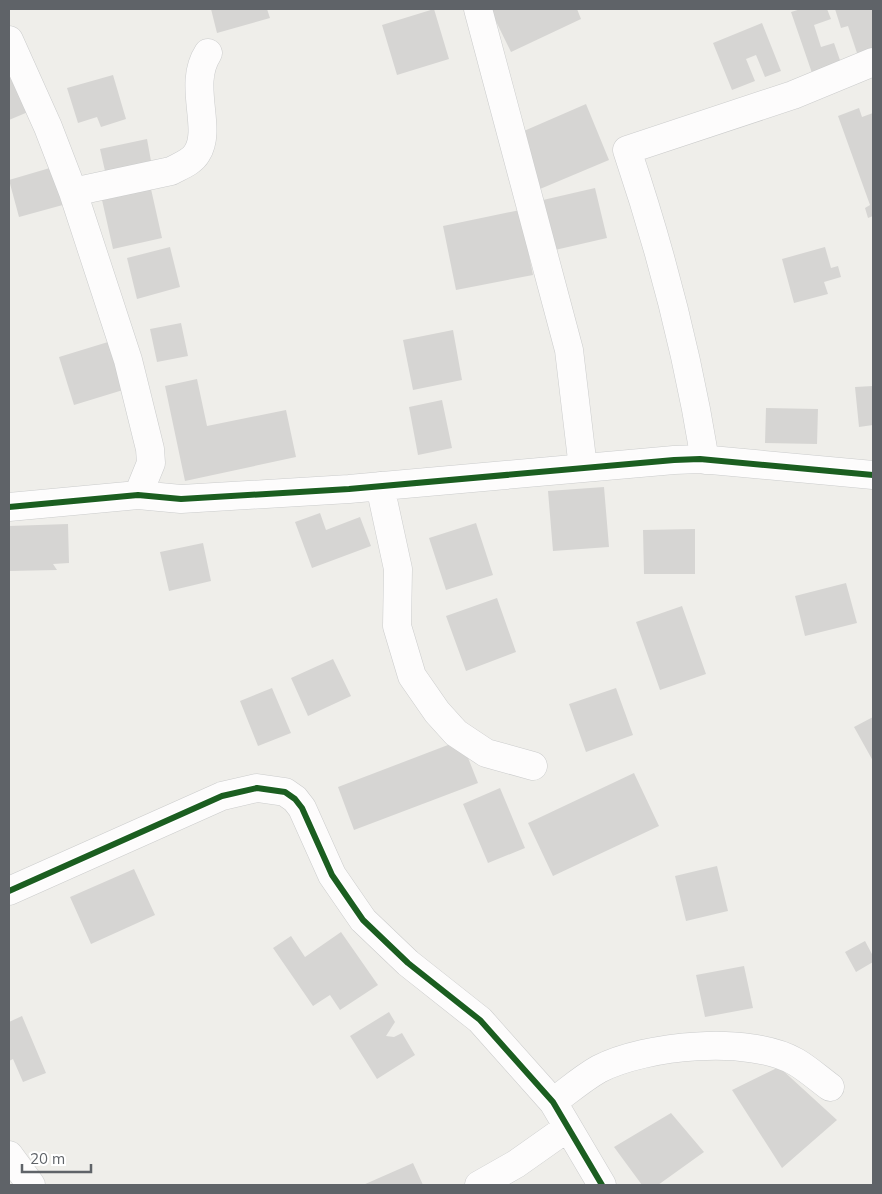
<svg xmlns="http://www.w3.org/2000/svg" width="882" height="1194" font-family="Mulish,sans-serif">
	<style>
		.building { fill: #d6d5d3 }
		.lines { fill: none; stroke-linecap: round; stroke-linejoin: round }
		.minor-casing { stroke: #cbcccc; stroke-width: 29 }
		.minor { stroke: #fdfcfc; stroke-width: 28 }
		.cycleway-casing { stroke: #fff; stroke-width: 9 }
		.cycleway { stroke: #1b5e20; stroke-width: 6 }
	</style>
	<rect width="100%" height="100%" fill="#efeeea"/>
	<!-- building -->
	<path class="building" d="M211 9H267L270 18 217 33Z
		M434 9 449 59 397 75 382 25Z
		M490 9H577L581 19 511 52Z
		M801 9H827L831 19 814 25 821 47 834 43 841 63 812 73 791 12Z
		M835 9H873V51L858 56 848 26 841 28Z
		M762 23 781 71 765 77 756 55 746 59 755 81 732 90 713 43Z
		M9 63 28 112 9 120Z
		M113 75 126 119 101 127 97 117 78 123 67 88Z
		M586 104 609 160 540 189 517 134Z
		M859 108 862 117 873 113V216L868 218 865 208 870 205 838 116Z
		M147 139 151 161 105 171 100 149Z
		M60 165 70 203 19 217 9 180Z
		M595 188 607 238 555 250 543 200Z
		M151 189 162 238 113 249 102 200Z
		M520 210 533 275 456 290 443 226Z
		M170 247 180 287 137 299 127 258Z
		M825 247 831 268 838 266 841 277 824 282 828 294 794 303 782 259Z
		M181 323 188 356 157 362 150 329Z
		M453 330 462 380 413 390 403 340Z
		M108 342 123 390 74 405 59 357Z
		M197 379 207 426 286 410 296 457 185 481 165 386Z
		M873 386V425L859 427 855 387Z
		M442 400 452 448 418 455 409 407Z
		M766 408 818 409 817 444 765 443Z
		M604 487 609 547 553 551 548 491Z
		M320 513 326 530 360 517 371 546 312 568 295 522Z
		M476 523 493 575 446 590 429 538Z
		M68 524 69 563 53 564 57 570 9 571V526Z
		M695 529V574H644L643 530Z
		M203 543 211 581 169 591 160 552Z
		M846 583 857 623 805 636 795 596Z
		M497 598 516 652 466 671 446 616Z
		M682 606 706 674 660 690 636 622Z
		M333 659 351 696 308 716 291 678Z
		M272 688 291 733 258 746 240 701Z
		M616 688 633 735 586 752 569 704Z
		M873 717V761L854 727Z
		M461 740 478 783 354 830 338 787Z
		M634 773 659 826 553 876 528 823Z
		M500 788 525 848 488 863 463 804Z
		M717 866 728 911 686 921 675 876Z
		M134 869 155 915 91 944 70 897Z
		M341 932 378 985 340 1010 330 995 313 1006 273 948 291 936 305 957Z
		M865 941 873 956V962L856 972 845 952Z
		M744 966 753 1008 705 1017 696 975Z
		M389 1012 395 1022 386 1036 394 1037 402 1033 415 1055 377 1079 350 1036Z
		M22 1016 46 1073 23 1082 13 1059 9 1061V1022Z
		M779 1067 837 1120 782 1168 732 1090Z
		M671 1113 704 1152 658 1185H642L614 1147Z
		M413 1163 423 1185H363Z"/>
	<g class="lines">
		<defs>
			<path id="minor" d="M478 9 569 350 583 468
				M9 40 48 127 73 192 128 360 150 449 151 463 138 495
				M73 192 171 171C180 166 192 162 197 153 213 128 187 85 208 53
				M705 460C688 355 661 251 627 150L793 95 873 62
				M380 486 398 569 397 626 412 676 437 712 456 733 486 753 533 766
				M9 507 138 495 181 499 349 489 674 460 700 459 873 475
				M9 891 222 796 257 788 285 792 295 799 302 808 332 875 363 920 408 963 480 1020 553 1102 602 1185
				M553 1102C568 1091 583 1078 599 1069 646 1045 749 1035 796 1062 808 1069 819 1079 830 1087
				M9 1155 31 1185
				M479 1185 516 1164 567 1128"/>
		</defs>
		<!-- minor casing -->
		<use href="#minor" class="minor-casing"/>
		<!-- minor -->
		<use href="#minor" class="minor"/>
		<defs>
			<path id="cycleway" d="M9 507 138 495 181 499 349 489 674 460 700 459 873 475
				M9 891 222 796 257 788 285 792 295 799 302 808 332 875 363 920 408 963 480 1020 553 1102 602 1185"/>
		</defs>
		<!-- cycleway casing -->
		<use href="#cycleway" class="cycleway-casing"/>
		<!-- cycleway -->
		<use href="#cycleway" class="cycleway"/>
	</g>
	<!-- border -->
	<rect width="882" height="1194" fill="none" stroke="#5f6368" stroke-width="20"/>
	<!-- scale -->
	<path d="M22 1164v8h69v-8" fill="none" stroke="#5f6368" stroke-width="2.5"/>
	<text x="30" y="1164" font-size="15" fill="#5f6368" stroke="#ffffff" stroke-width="4" paint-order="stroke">20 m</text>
</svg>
